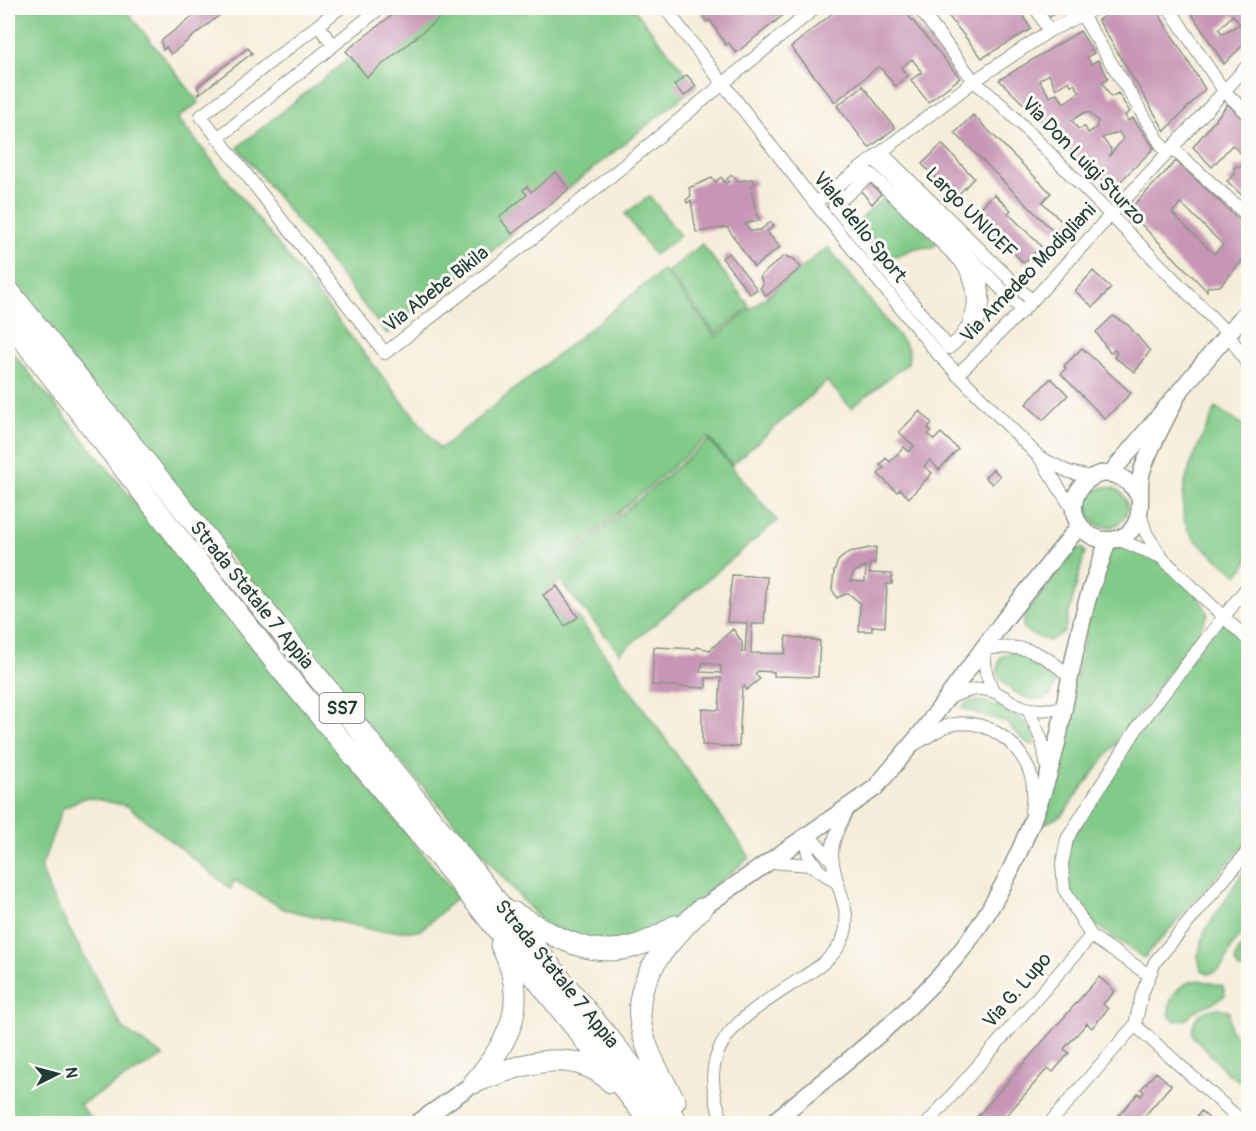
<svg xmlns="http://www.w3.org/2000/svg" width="1256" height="1131" font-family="Pangolin,sans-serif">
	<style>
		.green { fill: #81cb88; stroke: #50845e; stroke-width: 1.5 }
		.building { fill: #c796b5; fill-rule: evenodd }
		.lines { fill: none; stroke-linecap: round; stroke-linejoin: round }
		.street-casing { stroke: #8a9586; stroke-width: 14 }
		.secondary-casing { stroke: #8a9586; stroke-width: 19 }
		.highway-casing { stroke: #8a9586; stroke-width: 23 }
		.street { stroke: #fff; stroke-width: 12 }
		.secondary { stroke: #fff; stroke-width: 16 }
		.highway { stroke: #fff; stroke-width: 21 }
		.labels { text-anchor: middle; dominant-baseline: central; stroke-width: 6; stroke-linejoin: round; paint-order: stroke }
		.shield { fill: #fdfcf7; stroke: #62766e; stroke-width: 1.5 }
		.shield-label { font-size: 18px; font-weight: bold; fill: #1f3d34 }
		.street-label { font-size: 20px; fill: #1f3d34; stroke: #fdfcf7 }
	</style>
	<rect width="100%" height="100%" fill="#fdfcf7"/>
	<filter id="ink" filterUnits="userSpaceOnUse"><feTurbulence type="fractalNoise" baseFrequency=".0167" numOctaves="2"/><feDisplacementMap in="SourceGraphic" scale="12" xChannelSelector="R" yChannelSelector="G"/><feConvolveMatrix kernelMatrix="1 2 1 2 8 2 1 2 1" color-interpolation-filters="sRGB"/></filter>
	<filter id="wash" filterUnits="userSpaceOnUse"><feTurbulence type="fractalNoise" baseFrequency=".008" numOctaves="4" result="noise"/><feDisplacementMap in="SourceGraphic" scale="24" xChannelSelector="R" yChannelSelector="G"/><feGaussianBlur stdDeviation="1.35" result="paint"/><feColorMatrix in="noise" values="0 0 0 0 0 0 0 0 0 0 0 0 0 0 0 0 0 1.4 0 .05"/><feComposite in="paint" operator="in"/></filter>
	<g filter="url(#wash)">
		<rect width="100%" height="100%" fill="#f5edd9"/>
		<!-- green -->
		<path class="green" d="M8 8H124L199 102 178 118 440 449 663 270 716 337 828 247 907 347 909 352 908 363 851 408 827 381 732 465 708 437 548 572 558 583 542 593 543 595 565 626 578 617 750 857 653 935 594 945 545 925 341 694 8 281Z
			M412 8H633L696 86 387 334 238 147Z
			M888 193 937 243 933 247 915 248 889 259 858 222Z
			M650 196 680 236 654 255 625 214Z
			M702 244 750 307 716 334 667 272Z
			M8 347 458 897 420 931H377L284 909 234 880 231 889 128 806 86 797 62 809 41 868 50 893 123 1029 163 1056 79 1105 96 1123H8Z
			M1216 408 1248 428V561L1238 575C1226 564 1201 548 1192 536 1166 498 1201 442 1216 408Z
			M709 440 777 521 620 653 552 572Z
			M1087 507a20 20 0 1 1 40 0a20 20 0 1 1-40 0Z
			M1108 540 1161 557 1193 586 1208 614 1196 637 1061 816 1044 824 1100 565Z
			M1077 549 1082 548 1085 552 1064 632 1049 641 1028 633 1023 626 1025 615Z
			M1223 618 1248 640V841L1144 958 1074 910 1064 889 1067 839 1139 725Z
			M1015 652 1039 660 1054 670 1055 682 1050 696C1030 706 1007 690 997 674L1000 658 1005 654Z
			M977 701C998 703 1037 720 1034 745L1028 744 1005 722 961 708 968 702Z
			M1243 872H1248V926C1245 932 1239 936 1235 942 1224 956 1228 971 1207 974L1201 969 1198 956 1205 931Z
			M1248 939V970L1239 969 1235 962 1238 951Z
			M1199 980 1223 986 1225 995C1214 1007 1199 1003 1187 1019L1175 1021 1170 1017C1166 997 1180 982 1199 980Z
			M1219 1008 1229 1011 1230 1030 1248 1049V1086L1228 1074 1193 1036C1190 1017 1202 1010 1219 1008Z"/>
		<g id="blocks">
			<!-- building -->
			<path class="building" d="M203 8H216L221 14 171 54 166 47 163 50 161 41Z
				M401 8 451 9 367 77 346 51Z
				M700 8H792L736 53 729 43 726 45 710 20 707 22 703 17 706 15Z
				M839 8H902L960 78 928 102 911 80 922 72 912 59 901 68 908 76 895 86 879 66 835 102 791 47Z
				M942 8H977L979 10 982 8H1018L1031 29 982 58Z
				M1042 8H1065L1048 18Z
				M1118 8H1155L1205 89 1165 131 1098 20Z
				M1188 8H1248V40L1224 64ZM1233 15 1240 24 1222 34 1219 29Z
				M1080 31 1094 53 1087 57 1091 64 1098 60 1108 78 1102 82 1111 97 1118 93 1130 112 1125 115 1128 121 1133 118 1154 148 1112 190 999 80ZM1049 74 1056 89 1069 81 1071 85 1074 84 1080 92 1064 103 1057 93 1050 97 1039 80ZM1085 112 1090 113 1098 121 1096 128 1088 133 1085 127 1078 129 1072 120ZM1119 132 1123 139 1110 155 1111 149 1102 138Z
				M248 48 252 53 198 95 200 91 197 87Z
				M687 75 696 86 684 96 674 85Z
				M863 86 895 128 869 148 837 106Z
				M1228 104 1248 125V160L1232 145 1212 167 1193 147Z
				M973 115 1051 193 1042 202 1063 223 1054 232 955 133Z
				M942 144 974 178 958 195 940 178 938 181 922 164Z
				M1176 161 1248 228V254L1220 286 1207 287V291L1133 216 1136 213 1132 207ZM1181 203 1223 245 1214 254 1172 213Z
				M1248 165V201L1227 181 1235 174 1234 167Z
				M556 172 569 189 512 234 499 217 527 195 523 190 527 186 531 192Z
				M732 175 738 181 752 179 756 183 751 187 756 214 760 220 745 224 751 231 760 230 771 222 774 226 767 232 780 247 754 267 727 227 696 232 691 200 687 203 686 200 691 196 689 188 712 178 715 182 721 177 725 183 729 182 727 179Z
				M870 183 881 194 872 204 860 190Z
				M994 194 1011 210 1008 213 1041 246 1024 263 974 215Z
				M729 253 757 289 750 294 722 258Z
				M784 256 794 259 801 268 766 296 760 288 763 285 760 276Z
				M1093 271 1111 288 1093 307 1075 291Z
				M1113 316 1128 325 1150 351 1135 372 1114 357 1117 353 1114 350 1110 353 1096 332Z
				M1082 348 1131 393 1105 419 1061 374 1066 368 1064 366Z
				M1051 378 1068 395 1043 420 1026 404Z
				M920 411 932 423 928 428 931 431 928 434 934 440 941 433 958 449 939 470 930 460 924 466 932 473 909 498 900 489 897 492 878 474 884 468 880 465 886 458 890 462 904 447 909 452 914 446 899 432Z
				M993 469 1000 476 992 484 985 477Z
				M876 547 875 563H870L869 573 892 574V584H887L885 627 872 626V631H859L860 603 848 593 837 598 832 589 834 572 838 561 849 552ZM866 566 865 582 850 581 854 572Z
				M732 575 767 577 764 624H752L751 653 785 654 786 636 820 641 818 677 774 676V672L758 671 755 674 760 679 746 690 744 686 742 688 739 747 702 745V709L719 710 721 678H706V688L652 685 654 647 696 649V647L710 650 733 629 742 642V652H745L747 623 727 622ZM703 662 721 666V673L700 672Z
				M557 586 578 617 565 626 543 595Z
				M1099 977 1115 991 1103 1004 1108 1009 1092 1028 1087 1023 1064 1049 1069 1053 1053 1072 1048 1068 999 1124H971Z
				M1156 1072 1171 1085 1138 1124H1111L1138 1093 1141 1096 1144 1092 1141 1089Z
				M1201 1111 1215 1124H1191Z"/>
		</g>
	</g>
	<g filter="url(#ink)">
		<use href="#blocks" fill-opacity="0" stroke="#8a9586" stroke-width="1.5"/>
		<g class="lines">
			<defs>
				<path id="street" d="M340 8 201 116 218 138 380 8
					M665 8 815 203 938 354 1040 458 1075 513
					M919 8 974 81 1003 106 1229 335 1248 365
					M1036 8 1049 31
					M1169 8 1224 91 1248 114
					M1082 15 1167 154
					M318 25 333 45
					M218 138 385 353 588 195 815 8
					M1173 149 1248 216
					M882 153 1032 301
					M874 159 1023 311
					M871 174 960 261C982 290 977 326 949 348L834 206Z
					M815 203 974 81 1049 31 1096 8
					M972 333C987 309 987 290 973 266
					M957 375 1032 301 1248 65
					M1041 458 1069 472 1091 477
					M1140 513 1146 533 1161 557 1248 640
					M1117 539 1161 557
					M993 691 986 673 984 649C1024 644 1041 650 1070 677
					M947 699C960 693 978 685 992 691 1005 695 1015 707 1030 709 1040 711 1052 709 1063 708
					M1028 709 1042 741 1048 772
					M917 743C927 738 939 728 950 725 984 717 1019 741 1030 773 1035 786 1033 798 1031 810
					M806 835 815 842 833 862
					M806 835 808 854 818 869
					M770 862 811 865 836 882
					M1091 936 1064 889 1062 864 1067 839 1139 725 1248 586
					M1135 1025 1245 1124
					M724 1124C690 1046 740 1018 797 981 813 971 828 962 839 946 859 916 832 885 832 854 832 837 842 822 849 807
					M927 1124 1091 936 1149 975
					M1049 1124 1135 1025 1142 994 1155 962 1248 851"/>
				<path id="secondary" d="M1111 473 1248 310
					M1140 497C1106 441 1049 499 1086 532 1094 539 1106 542 1117 539 1124 537 1131 532 1135 525 1144 509 1137 489 1142 471 1150 446 1166 420 1177 396
					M701 909 875 788 922 732 1004 620 1080 525
					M416 1124 474 1083
					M771 1124C834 1071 904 1020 957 956 1003 900 1044 805 1059 734 1067 691 1075 648 1086 605 1092 583 1101 562 1108 540"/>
				<path id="highway" d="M8 290 500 905 679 1124
					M8 320 281 669 454 875 652 1124
					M514 913C573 948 612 969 675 926
					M478 1081C520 1064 574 1045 611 1082
					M474 1083C512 1038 530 1001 501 945
					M675 1101C621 1012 628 982 701 909"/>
			</defs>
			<!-- street casing -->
			<use href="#street" class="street-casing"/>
			<!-- secondary casing -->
			<use href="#secondary" class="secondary-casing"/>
			<!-- highway casing -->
			<use href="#highway" class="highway-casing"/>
			<!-- street -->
			<use href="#street" class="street"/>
			<!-- secondary -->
			<use href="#secondary" class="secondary"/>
			<!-- highway -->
			<use href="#highway" class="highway"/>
		</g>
	</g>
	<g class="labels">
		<!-- shield labels -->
		<rect class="shield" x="319.5" y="693" width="45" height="30" rx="4.5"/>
		<g class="shield-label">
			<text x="342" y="708">SS7</text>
		</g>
		<!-- street labels -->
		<g class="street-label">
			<text transform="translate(1084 161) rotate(46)">Via Don Luigi Sturzo</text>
			<text transform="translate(971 213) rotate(45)">Largo UNICEF</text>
			<text transform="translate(860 227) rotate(51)">Viale dello Sport</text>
			<text transform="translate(1028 273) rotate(-46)">Via Amedeo Modigliani</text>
			<text transform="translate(436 289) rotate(-38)">Via Abebe Bikila</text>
			<text transform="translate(252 595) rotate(51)">Strada Statale 7 Appia</text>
			<text transform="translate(557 974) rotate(51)">Strada Statale 7 Appia</text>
			<text transform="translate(1017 990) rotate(-49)">Via G. Lupo</text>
		</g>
	</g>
	<!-- margin -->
	<rect width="1256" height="1131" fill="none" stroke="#fdfcf7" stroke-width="30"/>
	<!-- north arrow -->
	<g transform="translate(57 1074) rotate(84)" stroke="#fdfcf7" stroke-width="4.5" paint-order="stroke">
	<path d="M0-4.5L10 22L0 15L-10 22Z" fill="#1f3d34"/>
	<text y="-9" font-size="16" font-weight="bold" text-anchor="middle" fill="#1f3d34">N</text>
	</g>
</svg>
